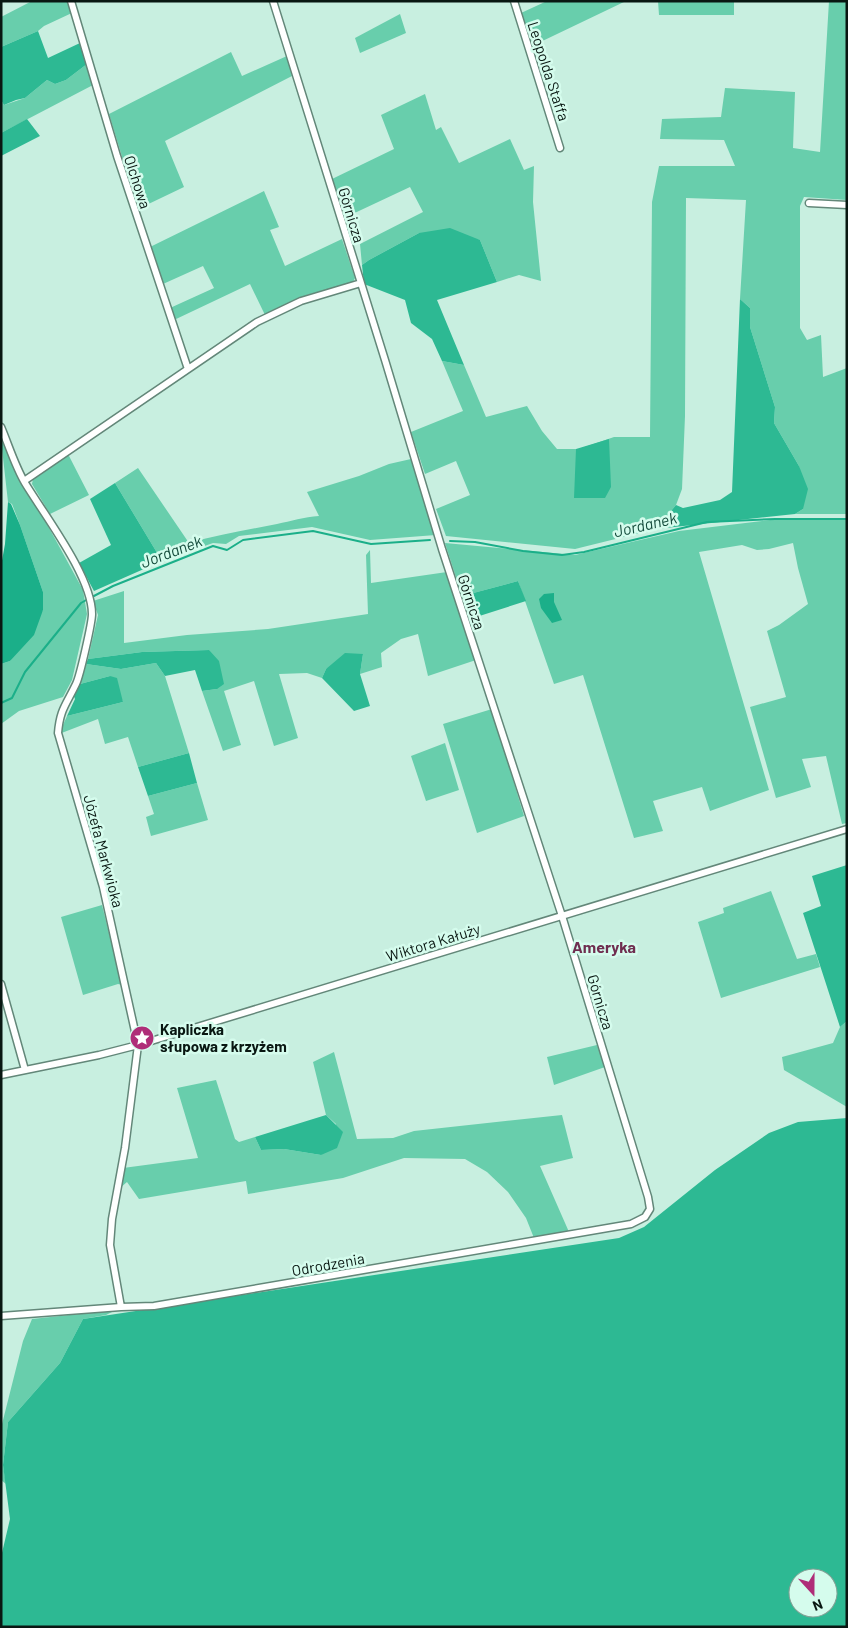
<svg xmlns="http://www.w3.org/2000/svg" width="848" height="1628" font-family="Barlow,sans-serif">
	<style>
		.green { fill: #68ceac }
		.forest { fill: #2db993; fill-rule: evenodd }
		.water { fill: #1baf89 }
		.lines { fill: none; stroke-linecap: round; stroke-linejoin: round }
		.stream { stroke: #1baf89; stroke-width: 2 }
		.minor-casing { stroke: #638779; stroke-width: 9 }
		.minor { stroke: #fff; stroke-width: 6 }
		.labels { text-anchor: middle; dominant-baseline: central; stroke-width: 5; stroke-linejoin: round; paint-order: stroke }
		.street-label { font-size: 15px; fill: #091712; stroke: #d5fced }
		.poi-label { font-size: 15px; font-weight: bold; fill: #091712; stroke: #d5fced; text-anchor: start }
		.water-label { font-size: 16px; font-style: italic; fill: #144b3b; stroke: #d5fced }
		.neighbourhood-label { font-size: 16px; font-weight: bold; fill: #6f2e50; stroke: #d5fced }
	</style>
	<rect width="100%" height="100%" fill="#c8efe0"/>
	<!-- green -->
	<path class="green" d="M32 1H70L74 12 44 26 38 31 1 47V17Z
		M547 1H626L532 46 521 13Z
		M658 1H734V15H659Z
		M829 1H847V200L804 197 800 206V328L807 340 821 335 823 377 847 368V514H795L803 509 799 466 774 423 775 407 750 327V308L740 299 746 200 686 198 685 416 682 489 676 505 656 529 575 549 446 536 436 509 470 495 456 461 425 474 411 432 463 411 442 361 464 365 486 417 527 406 542 431 557 449H579L614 437H650L652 202 659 166H735L724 140 660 139 662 119 721 117 725 88 795 92 793 148 820 152Z
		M400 14 406 33 360 53 355 38Z
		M231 52 242 76 287 56 292 76 165 141 184 187 138 209 109 114Z
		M87 64 93 85 1 133V100L4 105 25 98 47 80 55 84 66 80Z
		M425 94 436 130 441 127 459 163 510 139 524 170 534 166 533 202 541 281 519 275 497 282 480 240 419 233 369 260 362 265 360 244 423 212 410 187 344 218 332 179 394 149 381 115Z
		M264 191 279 227 270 230 285 266 342 239 355 278 353 282 307 295 265 315 250 284 174 320 170 308 214 288 203 266 163 284 150 247Z
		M1 440 83 590 87 614 72 680 63 697 19 711 1 724V664L10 661 43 610V592L20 525 12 504 8 502Z
		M68 454 89 495 50 514 32 484 33 479Z
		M411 459 436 535 370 540 312 527 239 536 226 544 213 543 162 561 115 483 138 468 189 543C218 535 247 530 277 524 291 521 304 517 319 516L307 492 359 476 389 464Z
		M770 520H847V823L842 824 826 756 802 759 811 787 776 798 750 707 786 697 767 631 779 625 808 604 798 568 793 543 769 549 757 550 742 545 699 552 769 790 710 811 702 787 653 801 663 831 634 838 583 675 554 684 518 581 462 596 445 543 575 555 679 531Z
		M370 550 371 583 447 572 476 660 428 676 418 634 401 639 381 653 382 667 360 674 363 654 326 669 322 678 307 673 279 674 298 738 274 746 254 681 224 691 241 745 223 751 202 691 217 689 209 650 142 652 88 659 98 615 93 601 124 591V643L187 635 268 629 368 614 366 555Z
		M156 663 165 676 189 753 138 767 128 737 105 744 98 719 59 734 67 716 123 702 110 676 80 684 86 664 121 669Z
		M492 709 524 816 477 833 443 724Z
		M445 743 459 790 426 801 411 756Z
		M197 783 208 820 151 836 146 817 154 814 148 796Z
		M771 891 797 959 816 954 820 967 721 998 698 922 724 913 723 908Z
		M102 905 122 985 118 984 83 995 61 917Z
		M847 1021V1107L784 1070 782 1057 833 1043 840 1027Z
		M597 1045 605 1067 554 1085 547 1057Z
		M334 1052 357 1139 393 1138 414 1131 562 1115 573 1158 540 1166 569 1232 534 1238 526 1218 508 1192 487 1172 465 1159 404 1158 343 1178 248 1194 246 1181 139 1199 127 1182 120 1188 123 1168 198 1158 177 1088 216 1080 235 1139 239 1142 255 1137 261 1150 284 1149 321 1155 336 1124 326 1115 313 1062Z
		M116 1310 106 1315 83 1319 60 1363 8 1422 3 1465 6 1484 1 1480V1428L23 1341 32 1319Z"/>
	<!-- forest -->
	<path class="forest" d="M38 31 48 58 80 43 87 64 66 80 55 84 47 80 25 98 16 100 4 105 1 100V47Z
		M27 119 40 136 1 156V133Z
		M450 228 480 240 497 282 437 300 464 365 442 361 432 339 411 323 405 300 364 284 362 265 369 260 419 233Z
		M740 299 750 308V327L775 407 774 423 799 466 808 489 803 509 795 514 656 529 676 505 683 508 720 500 732 492Z
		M609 439 611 487 605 498H574L576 449Z
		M115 483 162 561 94 591 79 563 111 545 90 499Z
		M518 581 526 601 470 619 462 596Z
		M209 650 219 661 224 684 217 689 202 691 195 670 165 676 156 663 121 669 86 664 88 659 142 652Z
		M345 653 363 654 360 674 370 706 354 711 322 678 326 669Z
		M110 676 117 678 123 702 67 716 75 699 73 694 80 684Z
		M189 753 197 783 148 796 138 767Z
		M847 865V1021L840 1027 803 913 821 906 812 876Z
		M326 1115 343 1132 337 1148 321 1155 284 1149 261 1150 255 1137Z
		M847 1118V1627H1V1557L10 1519 3 1465 8 1422 60 1363 83 1319 619 1238 644 1227 715 1170 769 1133 798 1122ZM798 1578H828V1608H798Z"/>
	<!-- water -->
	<path class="water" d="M8 502 11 504 20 525 43 592V610L34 635 10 661 1 664V566L5 544Z
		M554 593V602L562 620 552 623 541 608 539 599 544 594Z"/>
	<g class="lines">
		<!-- stream -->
		<path class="stream" d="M450 541 475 542 523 551 562 555 584 552 707 522 775 519H847
			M92 597 113 586 213 546 227 550 243 540 313 531 371 544 430 540
			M1 703 12 698 25 672 81 603 88 599"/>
		<defs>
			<path id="minor" d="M71 1 117 156 188 369
				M514 1 560 148
				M809 203 847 205
				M1 427C9 446 15 466 25 483 45 516 92 577 92 614 92 623 80 676 76 684 66 705 60 709 58 733L103 887 138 1045 125 1148 112 1219 110 1245 121 1307
				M24 481 257 322 301 301 361 283
				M1 984 25 1070
				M1 1075 99 1055 138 1045 847 829
				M1 1316 121 1307 154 1306 631 1224 645 1217 650 1209 648 1197 562 916 442 549 385 360 273 1"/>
		</defs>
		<!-- minor casing -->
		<use href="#minor" class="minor-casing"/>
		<!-- minor -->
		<use href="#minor" class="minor"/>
	</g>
	<!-- icons -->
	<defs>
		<symbol id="sight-disc" viewBox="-11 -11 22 22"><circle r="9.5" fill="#af2d78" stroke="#d5fced"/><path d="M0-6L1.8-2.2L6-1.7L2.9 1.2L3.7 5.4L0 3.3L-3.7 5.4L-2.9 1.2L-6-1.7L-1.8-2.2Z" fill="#fff"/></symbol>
	</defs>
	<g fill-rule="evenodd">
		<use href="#sight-disc" x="128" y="1024" width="28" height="28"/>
	</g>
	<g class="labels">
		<!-- street labels -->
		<g class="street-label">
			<text transform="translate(549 71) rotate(72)">Leopolda Staffa</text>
			<text transform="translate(138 182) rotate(72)">Olchowa</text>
			<text transform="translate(352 215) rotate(73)">Górnicza</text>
			<text transform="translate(472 602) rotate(72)">Górnicza</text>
			<text transform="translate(104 851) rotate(75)">Józefa Markwioka</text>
			<text transform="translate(433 942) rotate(-17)">Wiktora Kałuży</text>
			<text transform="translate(601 1002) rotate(73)">Górnicza</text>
			<text transform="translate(328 1264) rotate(-10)">Odrodzenia</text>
		</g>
		<!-- poi labels -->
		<g class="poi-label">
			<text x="160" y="1029">Kapliczka<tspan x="160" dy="17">słupowa z krzyżem</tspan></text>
		</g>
		<!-- water labels -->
		<g class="water-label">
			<text transform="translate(645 524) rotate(-13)">Jordanek</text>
			<text transform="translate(171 551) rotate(-21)">Jordanek</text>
		</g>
		<!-- neighbourhood labels -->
		<g class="neighbourhood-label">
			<text x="604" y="946">Ameryka</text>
		</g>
	</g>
	<!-- border -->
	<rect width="848" height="1628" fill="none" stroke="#091712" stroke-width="5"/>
	<!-- north arrow -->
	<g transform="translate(813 1593) rotate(159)"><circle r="24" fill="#d5fced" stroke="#83a095"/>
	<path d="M0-4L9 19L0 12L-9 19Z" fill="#af2d78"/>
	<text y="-8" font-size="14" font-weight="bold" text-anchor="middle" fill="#091712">N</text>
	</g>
</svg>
